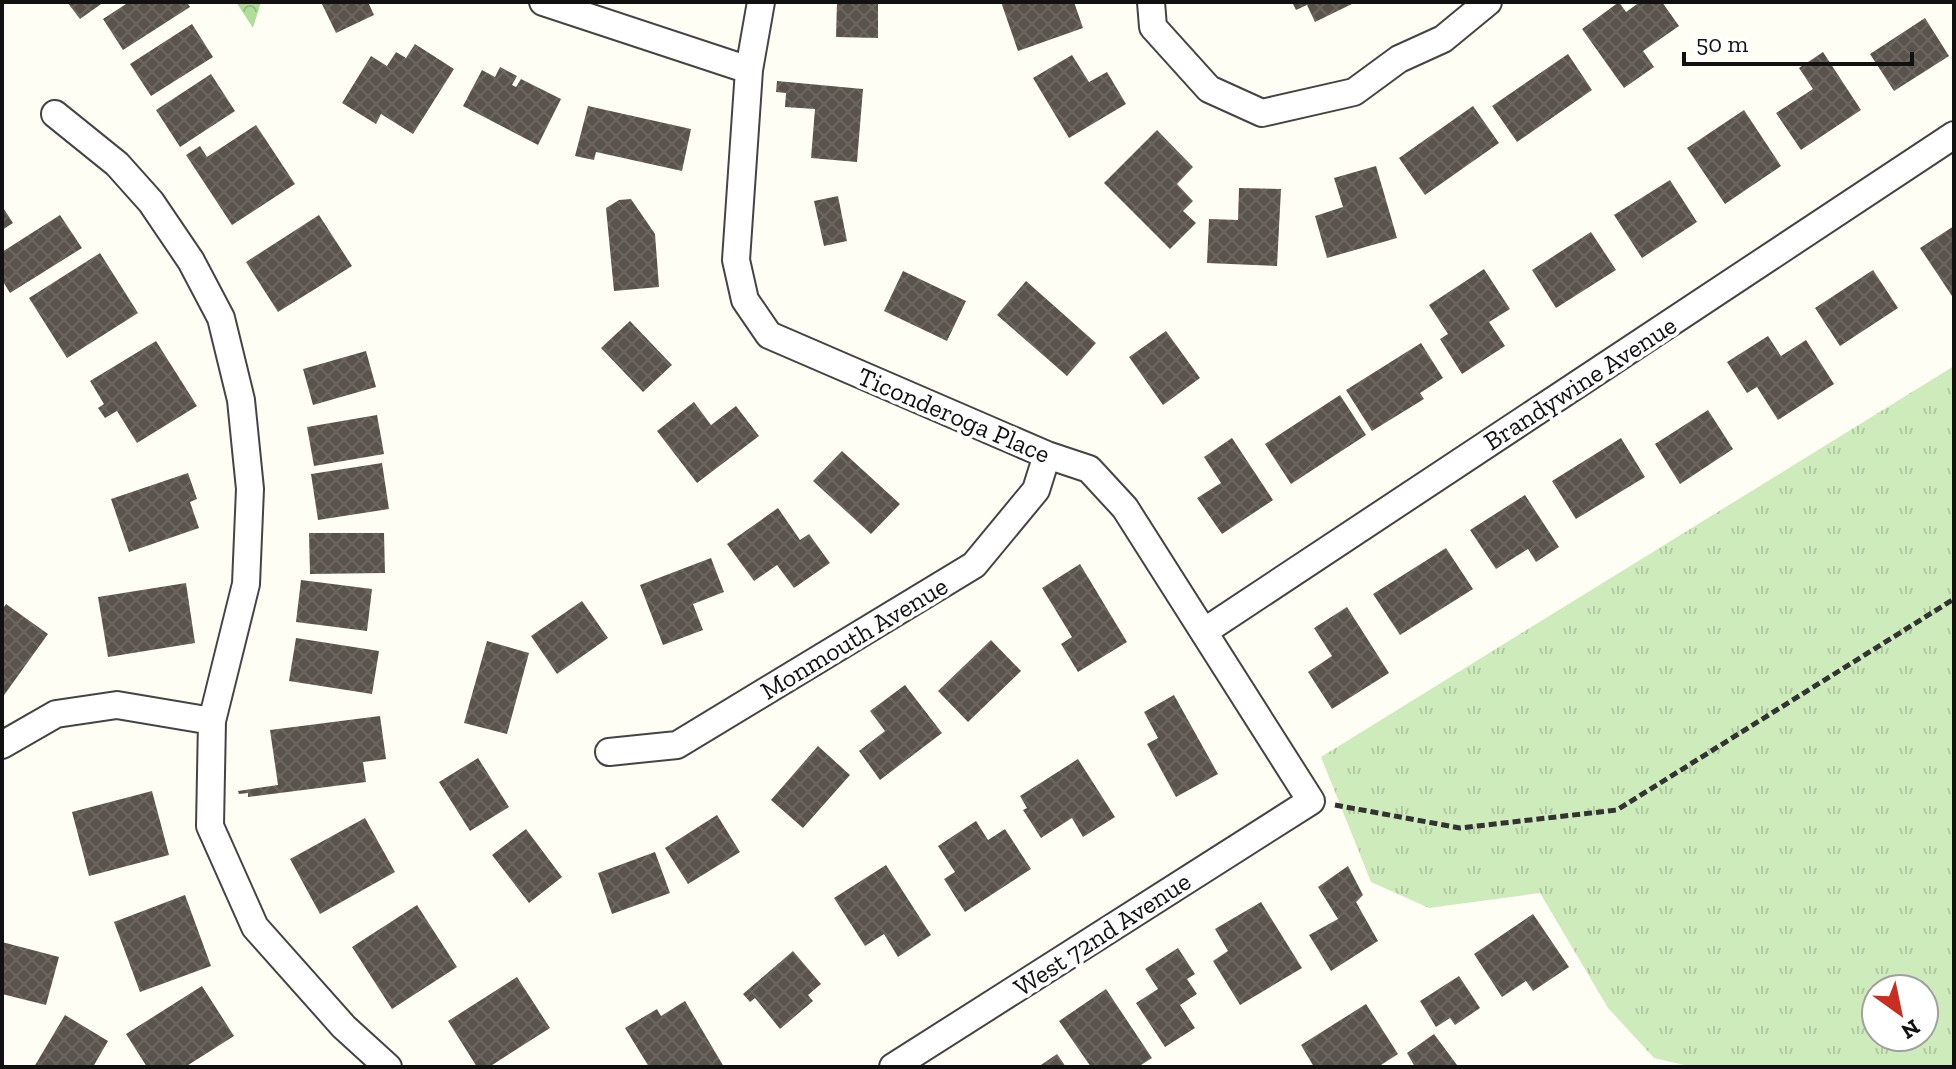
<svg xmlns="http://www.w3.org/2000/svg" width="1956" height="1069" font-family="'Zilla Slab',serif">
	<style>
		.forest { fill: url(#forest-crowns) }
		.park { fill: url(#park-tufts); fill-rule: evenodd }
		.building { fill: url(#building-cross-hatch) }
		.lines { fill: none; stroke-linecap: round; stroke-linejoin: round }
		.street-casing { stroke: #444; stroke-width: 30 }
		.path { stroke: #333; stroke-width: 5; stroke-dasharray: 8 4; stroke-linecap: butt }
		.street { stroke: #fff; stroke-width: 26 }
		.labels { text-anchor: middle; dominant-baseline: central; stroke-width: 8; stroke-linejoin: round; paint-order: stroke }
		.street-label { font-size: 26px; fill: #111; stroke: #fff }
	</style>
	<defs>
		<pattern id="forest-crowns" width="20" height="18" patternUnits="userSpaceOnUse" patternTransform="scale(2)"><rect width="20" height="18" fill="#b0de9a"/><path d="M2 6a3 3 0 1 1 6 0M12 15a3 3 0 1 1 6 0" fill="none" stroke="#96bd84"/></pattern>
		<pattern id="park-tufts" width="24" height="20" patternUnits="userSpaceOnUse" patternTransform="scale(2)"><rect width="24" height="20" fill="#ceecbb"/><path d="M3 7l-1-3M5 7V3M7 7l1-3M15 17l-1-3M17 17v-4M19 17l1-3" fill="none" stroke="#b0c9a0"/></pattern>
		<pattern id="building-cross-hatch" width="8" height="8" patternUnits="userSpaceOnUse" patternTransform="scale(2)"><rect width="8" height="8" fill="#5a534c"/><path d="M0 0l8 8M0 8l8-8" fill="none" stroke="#6d6762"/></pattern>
	</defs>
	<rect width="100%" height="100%" fill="#fffef5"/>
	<!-- forest -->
	<path class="forest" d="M236 2H261L253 28Z"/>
	<!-- park -->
	<path class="park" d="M1954 366V1067H1693L1654 1058 1608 1008 1540 893 1429 908 1371 882 1321 757ZM1876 989H1924V1037H1876Z"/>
	<!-- building -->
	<path class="building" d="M67 2H104L80 19Z
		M129 2H187L190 7 123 50 103 19Z
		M321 2H368L374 15 336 33Z
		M837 2H878V38L836 37Z
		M1001 2H1074L1083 28 1018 51Z
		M1292 2H1356L1315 22 1307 5 1296 10Z
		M1619 2 1626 12 1640 2H1662L1679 26 1643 51 1654 67 1624 88 1582 29Z
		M1925 18 1949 56 1894 91 1870 54Z
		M192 24 213 57 151 96 130 64Z
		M415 44 454 69 413 134 381 114 376 124 342 103 371 56 387 66 396 52 406 58Z
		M1823 52 1861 110 1801 150 1776 113 1813 89 1799 68Z
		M1568 54 1592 90 1517 142 1492 106Z
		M1072 55 1089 82 1107 72 1126 104 1069 138 1033 78Z
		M500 67 517 76 512 85 516 87 521 79 561 99 538 145 463 106 482 70 495 77Z
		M211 74 235 111 180 147 156 110Z
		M777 81 863 89 857 162 811 158 815 109 785 107 786 93 776 92Z
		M588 106 691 129 682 171 596 152 594 160 575 156Z
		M1473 106 1499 143 1425 195 1399 158Z
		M1744 110 1781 166 1725 204 1687 148Z
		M256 125 295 184 232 225 186 155 200 146 207 157Z
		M1157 130 1193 167 1177 184 1193 201 1183 211 1196 223 1170 249 1104 183Z
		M1376 166 1397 238 1327 258 1315 216 1343 207 1334 178Z
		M1670 180 1697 222 1642 258 1614 215Z
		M1239 188 1281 189 1277 266 1207 263 1209 219 1238 220Z
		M838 196 847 241 824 246 814 201Z
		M631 199 655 234 659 287 614 291 606 208 619 200Z
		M2 206 13 223 2 230Z
		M60 215 82 248 10 293 2 280V252Z
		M319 215 352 266 278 312 246 262Z
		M1954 226V299L1920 248Z
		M1591 232 1616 270 1556 308 1532 270Z
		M100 253 138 313 67 358 29 298Z
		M1484 269 1510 309 1489 322 1505 346 1462 374 1440 339 1448 334 1429 305Z
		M1873 270 1898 308 1840 346 1815 308Z
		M903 271 966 301 947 341 884 311Z
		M1026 281 1096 343 1067 376 997 315Z
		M630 321 672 365 643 392 601 348Z
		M1166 331 1200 378 1163 405 1129 357Z
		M1768 336 1781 356 1806 340 1834 384 1778 420 1757 387 1747 393 1727 362Z
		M156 341 197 406 137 443 117 411 105 418 98 408 104 404 90 381Z
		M1421 343 1443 378 1420 393 1424 399 1372 431 1346 390Z
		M366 351 376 387 313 405 303 369Z
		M1340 395 1366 435 1291 484 1265 444Z
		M694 402 711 425 736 406 759 436 697 483 657 431Z
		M1708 410 1733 449 1680 484 1655 444Z
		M377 415 384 454 314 466 307 427Z
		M1232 438 1273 500 1222 534 1197 498 1221 483 1204 457Z
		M1621 438 1645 477 1576 519 1552 481Z
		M842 451 900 504 871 534 813 481Z
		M382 463 389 509 318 520 311 474Z
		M188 473 197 499 190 502 199 528 129 552 111 499Z
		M1525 495 1559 547 1536 562 1528 549 1496 569 1470 530Z
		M778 508 800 540 809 534 830 563 794 588 777 565 754 581 727 544Z
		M309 533H384L385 573 310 574Z
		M1446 548 1473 589 1400 635 1373 594Z
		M711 558 724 592 693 604 703 630 663 645 640 585Z
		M1080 564 1127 642 1078 672 1061 644 1072 637 1042 588Z
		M301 580 372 589 367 631 296 622Z
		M186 583 195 643 108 657 98 597Z
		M582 601 608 638 557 674 531 636Z
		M6 604 48 634 2 698V610Z
		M1347 607 1389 673 1332 709 1308 672 1332 656 1314 628Z
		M296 638 379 651 372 694 289 681Z
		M991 640 1021 671 968 722 938 691Z
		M487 641 529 653 507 734 464 723Z
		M905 685 942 733 880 780 859 751 885 731 870 711Z
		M1174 695 1218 774 1176 797 1147 744 1158 738 1144 712Z
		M380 716 386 759 363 762 366 782 248 797V793L239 794 238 791 278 785 270 730Z
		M818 746 850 775 803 828 771 800Z
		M478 758 509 807 470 831 439 782Z
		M1078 759 1115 817 1083 837 1072 818 1041 838 1023 810 1027 808 1020 796Z
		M152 791 169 855 89 876 72 812Z
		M717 815 740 852 688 884 665 848Z
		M365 818 395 872 320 914 290 859Z
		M976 821 988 840 1005 829 1031 869 965 912 944 879 955 872 938 846Z
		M526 829 562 877 529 903 492 855Z
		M655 852 670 893 612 914 598 873Z
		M886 865 931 935 898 957 884 934 865 946 834 898Z
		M1348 866 1363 895 1356 902 1378 941 1331 971 1309 935 1338 919 1318 887Z
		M185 895 211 966 140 992 114 922Z
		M1261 902 1302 968 1240 1005 1213 961 1228 951 1215 929Z
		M417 905 457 967 392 1009 352 947Z
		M1533 914 1569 967 1533 991 1526 981 1502 997 1474 954Z
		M2 942 59 957 46 1005 2 994Z
		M1178 948 1195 974 1187 979 1197 994 1180 1005 1195 1028 1165 1047 1136 1003 1158 989 1145 969Z
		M793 951 821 984 808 995 813 1001 780 1029 755 998 750 1002 743 994Z
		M1459 976 1480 1008 1455 1025 1450 1018 1436 1027 1420 1001Z
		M517 977 550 1028 489 1067H477L448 1021Z
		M202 986 234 1036 185 1067H147L126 1034Z
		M1106 989 1152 1058 1138 1067H1091L1059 1021Z
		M685 1001 724 1067H649L625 1028 657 1009 661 1016Z
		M1366 1004 1398 1054 1378 1067H1314L1301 1045Z
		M65 1015 108 1041 93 1067H34Z
		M1434 1034 1457 1065 1415 1067 1407 1053Z
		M1057 1054 1066 1067H1038Z"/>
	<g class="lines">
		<defs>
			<path id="street" d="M543 2 749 70
				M761 2 749 70 736 260 745 300 769 335 1047 455 1089 469 1125 508 1311 801 893 1067
				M1151 2 1153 27 1209 89 1262 113 1354 92 1399 59 1443 39 1488 2
				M55 114 117 164 151 202 191 261 221 318 241 400 250 489 246 584 212 721 210 826 255 927 344 1027 388 1067
				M1205 631 1954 135
				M2 745 56 714 117 705 212 721
				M609 752 677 745 974 565 1036 490 1047 455"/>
		</defs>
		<!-- street casing -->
		<use href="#street" class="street-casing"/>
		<!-- path -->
		<path class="path" d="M1335 805 1460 828 1617 810 1954 599"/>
		<!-- street -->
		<use href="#street" class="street"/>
	</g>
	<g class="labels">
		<!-- street labels -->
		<g class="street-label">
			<text transform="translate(1580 383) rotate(-33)">Brandywine Avenue</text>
			<text transform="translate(954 415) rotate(23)">Ticonderoga Place</text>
			<text transform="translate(854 638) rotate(-31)">Monmouth Avenue</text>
			<text transform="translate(1102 934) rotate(-33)">West 72nd Avenue</text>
		</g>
	</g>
	<!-- border -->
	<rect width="1956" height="1069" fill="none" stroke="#111111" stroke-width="8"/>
	<!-- north arrow -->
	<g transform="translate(1900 1013) rotate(147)"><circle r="38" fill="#ffffff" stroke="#a0a0a0" stroke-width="2"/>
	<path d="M0-6L14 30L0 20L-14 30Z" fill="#c82f21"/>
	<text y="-12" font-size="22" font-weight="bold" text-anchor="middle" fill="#111111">N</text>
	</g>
	<!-- scale -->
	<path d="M1684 52v12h228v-12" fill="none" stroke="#111111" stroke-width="4"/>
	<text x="1696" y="52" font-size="24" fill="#111111" stroke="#ffffff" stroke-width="6" paint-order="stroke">50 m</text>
</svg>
